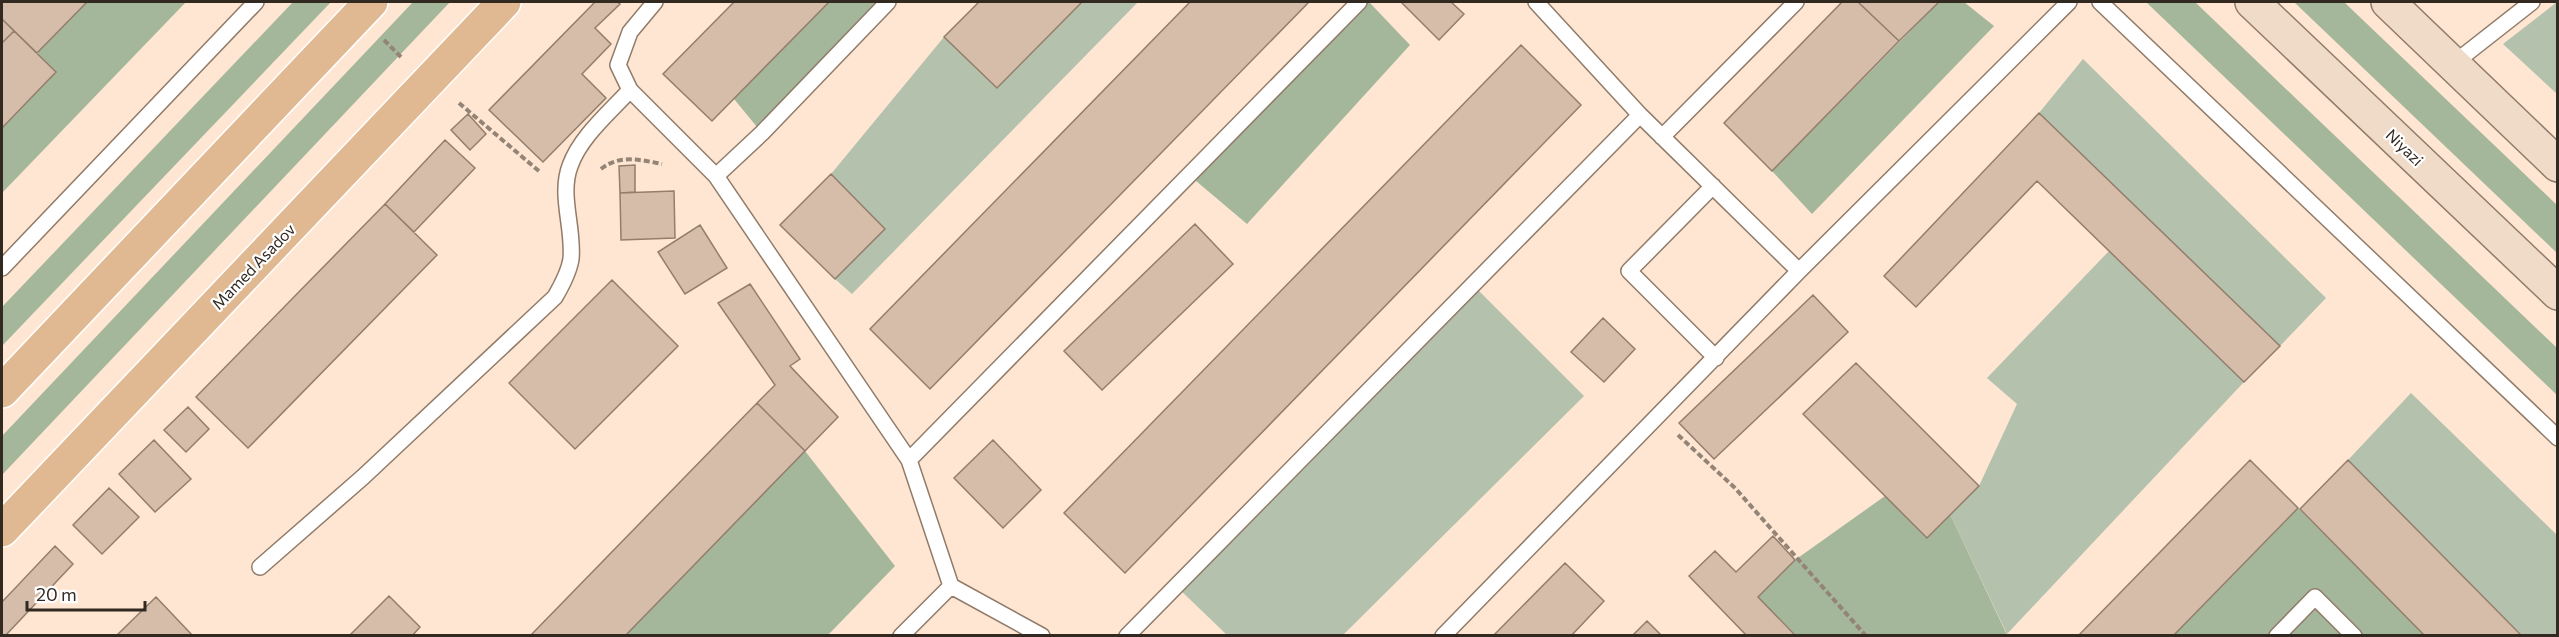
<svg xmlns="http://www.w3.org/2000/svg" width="2559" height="637" font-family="Commissioner,sans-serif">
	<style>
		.green { fill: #b3c1ad }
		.forest { fill: #a4b79b }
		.building { fill: #d5bdaa; stroke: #937d6b; stroke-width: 1.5 }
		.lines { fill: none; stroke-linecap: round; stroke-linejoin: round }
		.service-casing { stroke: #917b69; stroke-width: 18 }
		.secondary-casing { stroke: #917b69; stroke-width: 36 }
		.primary-casing { stroke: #fff; stroke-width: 36 }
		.path { stroke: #948476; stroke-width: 4; stroke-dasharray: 6 3; stroke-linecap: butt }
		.service { stroke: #fff; stroke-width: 15 }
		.secondary { stroke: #efdbc8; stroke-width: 33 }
		.primary { stroke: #e0b891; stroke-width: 33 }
		.labels { text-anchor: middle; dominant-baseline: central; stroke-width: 4.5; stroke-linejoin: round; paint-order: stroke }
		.street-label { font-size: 16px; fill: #322921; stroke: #fff }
	</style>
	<rect width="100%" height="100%" fill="#fee6d2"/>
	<!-- green -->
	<path class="green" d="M1082 2H1138L852 294 835 279 885 229 831 174 944 37 997 88Z
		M2557 2H2558L2557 94 2503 44Z
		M2083 59 2326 298 2280 346 2039 113Z
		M2109 251 2244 382 2007 634 1950 514 1979 486 2017 404 1987 378Z
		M1472 284 1584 396 1343 635H1227L1176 586Z
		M2411 393 2557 535V635H2522L2348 460Z"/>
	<!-- forest -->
	<path class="forest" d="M87 2H186L2 193V128L56 72 37 53Z
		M293 2H331L2 346V307Z
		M413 2H450L2 475V436Z
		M829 2H888L762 133 734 99Z
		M1359 2H1369L1410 45 1247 224 1189 175Z
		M1939 2H1964L1994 26 1812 214 1772 171Z
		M2146 2H2195L2557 348V395Z
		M2294 2H2344L2557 205V253Z
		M805 451 895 566 828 635 625 636Z
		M1885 496 1950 514 2007 635H1796L1758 597 1795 560Z
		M2298 508 2425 635 2173 636Z"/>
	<!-- building -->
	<path class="building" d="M2 2H87L37 53 2 19Z
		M595 2H617L620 4 595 28 611 44 582 74 606 98 543 162 489 110Z
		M734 2H829L712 121 663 74Z
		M979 2H1082L997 88 944 37Z
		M1190 2H1309L930 389 870 329Z
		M1401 2H1451L1464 14 1439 40Z
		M1842 2H1858L1899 41 1772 171 1724 123Z
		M1858 2H1939L1899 41Z
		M2 19 14 31 2 43Z
		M14 31 56 72 2 128V43Z
		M1521 45 1581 105 1125 573 1064 513Z
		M2039 113 2280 346 2244 382 2037 181 1916 307 1884 276Z
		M468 114 486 134 470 150 451 130Z
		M445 140 475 168 414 232 385 204Z
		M635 165V192L620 193 619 166Z
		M831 174 885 229 835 279 780 225Z
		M674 191 675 238 621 240 620 193Z
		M385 204 437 255 248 448 196 397Z
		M1195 224 1233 264 1102 390 1064 351Z
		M700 225 727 268 685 294 658 252Z
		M612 280 678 346 575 449 509 383Z
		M750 284 800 359 790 366 838 417 805 451 757 403 775 385 718 303Z
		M1813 295 1848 332 1714 459 1679 423Z
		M1603 318 1635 349 1604 382 1571 352Z
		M1856 363 1979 486 1927 538 1803 414Z
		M757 403 805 451 625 636H530Z
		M188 407 209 429 186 452 164 430Z
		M154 440 191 479 155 512 119 474Z
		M993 440 1041 490 1003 528 954 478Z
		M2250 460 2298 508 2173 636H2078Z
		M2348 460 2522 636H2425L2300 509Z
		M109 488 139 517 102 554 73 525Z
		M1773 536 1795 560 1758 597 1796 636H1747L1689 576 1715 551 1736 572Z
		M55 546 73 564 5 636H2V602Z
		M1565 563 1604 601 1571 636H1493Z
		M389 596 420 627 412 636H349Z
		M156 597 193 636H116Z
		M1647 621 1662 636H1632Z"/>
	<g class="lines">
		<defs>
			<path id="service" d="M655 2 630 32 618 65 630 90 716 176 909 460 951 586
				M1536 2 1640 115
				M2100 2 2558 438
				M2453 64 2532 2
				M1662 137 1796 2
				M716 176 762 133 888 2
				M1713 186 1629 271 1716 358
				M2 268 256 2
				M909 460 1359 2
				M260 567 363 477 555 297C562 285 569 272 571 259 574 228 559 195 570 166 580 137 610 112 630 90
				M901 636 951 586 1042 636
				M1127 636 1640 115 1799 271
				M1443 636 1799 271 2069 2
				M2277 636 2315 597 2354 636"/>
			<path id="secondary" d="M2252 2 2558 293
				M2388 2 2558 165"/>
			<path id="primary" d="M2 391 371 2
				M2 530 504 2"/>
		</defs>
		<!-- service casing -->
		<use href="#service" class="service-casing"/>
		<!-- secondary casing -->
		<use href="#secondary" class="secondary-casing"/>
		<!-- primary casing -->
		<use href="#primary" class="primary-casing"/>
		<!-- path -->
		<path class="path" d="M384 40 402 58
			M459 103 540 172
			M601 169C620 154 641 160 662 164
			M1678 435 1735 488 1866 636"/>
		<!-- service -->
		<use href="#service" class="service"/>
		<!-- secondary -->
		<use href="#secondary" class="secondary"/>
		<!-- primary -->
		<use href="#primary" class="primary"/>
	</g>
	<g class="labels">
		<!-- street labels -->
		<g class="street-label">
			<text transform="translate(2405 147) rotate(44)">Niyazi</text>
			<text transform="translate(253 266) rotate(-46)">Mamed Asadov</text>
		</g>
	</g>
	<!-- border -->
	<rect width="2559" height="637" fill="none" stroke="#322921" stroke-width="6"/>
	<!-- scale -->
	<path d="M27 601v9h118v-9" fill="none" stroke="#322921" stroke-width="3"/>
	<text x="36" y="601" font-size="18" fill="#322921" stroke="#ffffff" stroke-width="4.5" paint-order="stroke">20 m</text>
</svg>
